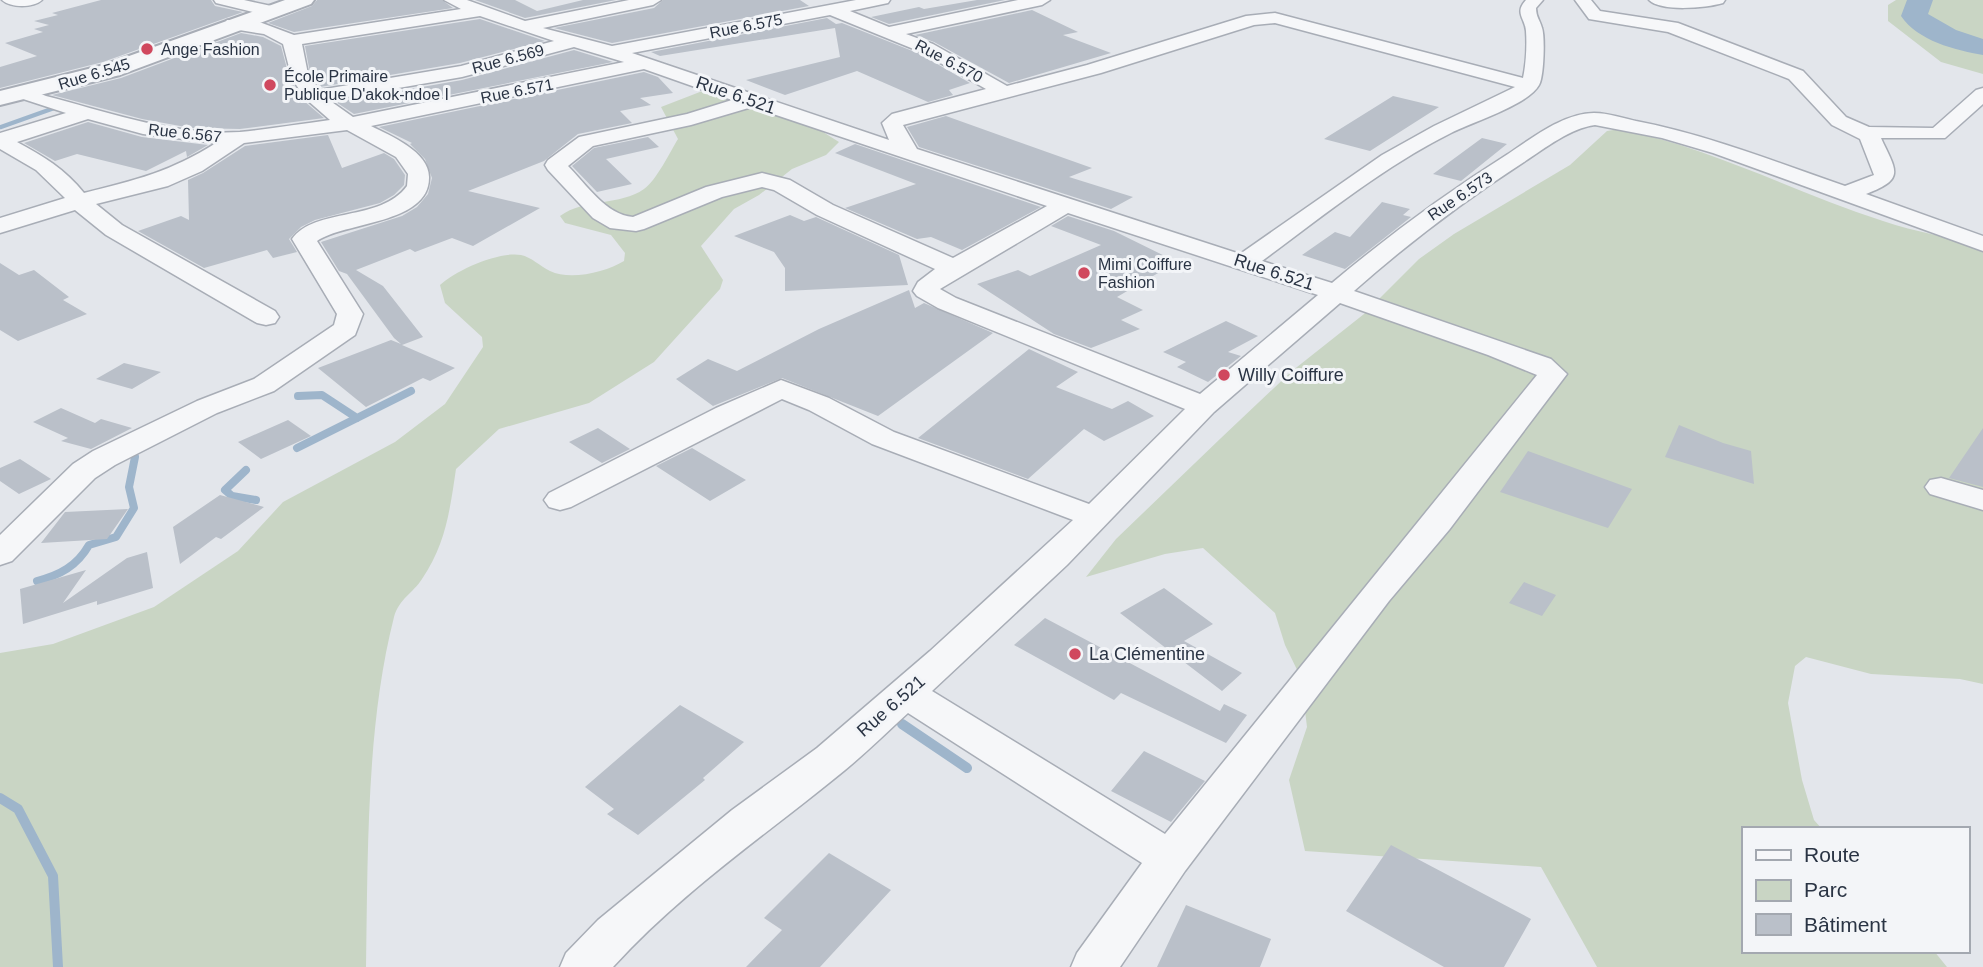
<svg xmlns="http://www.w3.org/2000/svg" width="1983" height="967" font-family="Arial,sans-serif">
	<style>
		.green { fill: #c9d5c4 }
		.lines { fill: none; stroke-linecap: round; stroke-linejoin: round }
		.stream-far2 { stroke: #9eb5cb; stroke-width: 4.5 }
		.stream-far1 { stroke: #9eb5cb; stroke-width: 8 }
		.stream { stroke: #9eb5cb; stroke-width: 10 }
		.river { fill: #9eb5cb; fill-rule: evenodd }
		.building { fill: #bac0c9 }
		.minor-casing { stroke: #a8adb6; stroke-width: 3 }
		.tertiary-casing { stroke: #a8adb6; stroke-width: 4 }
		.minor { fill: #f6f7f9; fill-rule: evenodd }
		.tertiary { fill: #f6f7f9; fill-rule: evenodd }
		.poi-dot { fill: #d0485e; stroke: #f3f5f8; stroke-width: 2.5 }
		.labels { text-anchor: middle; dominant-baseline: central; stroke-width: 6; stroke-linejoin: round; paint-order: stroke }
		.far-street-label { font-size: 16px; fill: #2a3444; stroke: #f3f5f8 }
		.far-poi-label { font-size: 16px; fill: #2a3444; stroke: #f3f5f8; text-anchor: start }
		.street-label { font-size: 18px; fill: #2a3444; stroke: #f3f5f8 }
		.poi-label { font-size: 18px; fill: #2a3444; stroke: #f3f5f8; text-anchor: start }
	</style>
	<rect width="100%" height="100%" fill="#e3e6eb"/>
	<!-- green -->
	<path class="green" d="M1896 0H1983V74L1941 62 1888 21V5Z
		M705 90 807 122 839 142 826 155 792 169 759 195 734 209 701 246 723 280 720 289 654 362 589 403 499 429 456 469C450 509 446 544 422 579 413 593 399 599 394 617 366 727 368 854 366 967H0V653L53 644 154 607 238 551 283 502 395 442 445 404 483 347 482 337 445 303 440 285C456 270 499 251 521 255 531 257 540 266 550 271 570 281 606 272 624 261L625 253 611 235 565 223 560 216C585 198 620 206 644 189 656 181 670 152 678 139L661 107Z
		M1619 129C1712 148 1794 192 1883 221 1916 232 1950 238 1983 245V684L1960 679 1871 674 1806 657 1795 666 1788 703 1802 780 1814 820 1822 829H1743V951H1934L1947 967H1597L1541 867 1305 851 1289 780 1307 727 1301 678 1285 645 1275 613 1203 548 1165 554 1086 577 1116 539 1221 438 1292 371 1364 314 1419 259 1454 234 1570 165 1607 131Z"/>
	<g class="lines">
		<!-- stream-far2 -->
		<path class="stream-far2" d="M1 127 57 107"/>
		<!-- stream-far1 -->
		<path class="stream-far1" d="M298 396 322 395 357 418
			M297 448 411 391
			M246 470 225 490 232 496 256 500
			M37 581C60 575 77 566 89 545L116 537 134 508 129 487 135 457"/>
		<!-- stream -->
		<path class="stream" d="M902 724 967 768
			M0 798 18 809 53 876 58 967"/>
		<!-- river -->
		<path class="river" d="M1907 0H1933L1928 14 1956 30 1983 39V55C1955 50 1918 41 1901 16Z"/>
	</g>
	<!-- building -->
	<path class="building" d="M101 0H211L215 6 243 12 103 62 0 88V67L37 56 5 43 43 32 34 29 49 25 34 21 58 15 52 13Z
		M317 0H442L453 8 294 32 268 23 312 6Z
		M475 0H515L537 11 583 0H616L525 18Z
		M663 0H800L809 6 612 43 554 28 654 8Z
		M977 0H1005L889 24 871 17 919 7 924 9Z
		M1032 10 1078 32 1063 35 1111 53 1009 83 934 42 915 35Z
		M827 18 836 24 842 23 920 54 970 83 949 90 953 95 928 102 857 71 785 95 746 80 840 57 835 28 660 56 651 52Z
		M480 19 545 41 460 63 320 87 310 73 305 46Z
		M241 33 263 37 281 46 290 80 304 101 324 118 240 129 191 128 142 119 52 95 121 78Z
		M574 50 613 62 354 114 336 102 462 80Z
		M644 72 658 77 673 93 640 98 651 105 620 111 632 123 578 134 544 161 468 191 540 208 473 246 452 238 415 252 410 249 356 270 383 286 423 337 402 345 455 368 430 381 423 378 366 407 318 368 391 340 401 344 394 338 347 274 339 271 321 242 402 216 417 207 428 194 432 178 425 159 410 144 412 143 379 127Z
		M1393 96 1439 107 1370 151 1324 139Z
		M946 116 1092 168 1069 177 1133 197 1111 209 919 147 907 127Z
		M88 122 142 137 208 145 187 157 186 151 146 171 77 154 55 161 24 143Z
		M328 135 342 168 384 153 394 159 405 175 404 185 394 195 380 203 315 220 301 227 289 239 297 252 273 258 267 250 204 268 138 231 181 216 189 220 188 180 203 173 245 146Z
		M648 137 659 147 606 159 632 184 597 192 572 166 594 148Z
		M1482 138 1507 144 1461 181 1433 174Z
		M855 144 1041 207 962 250 931 237 917 239 845 208 916 184 835 153Z
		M1382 202 1410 209 1403 215 1411 217 1345 269 1302 255 1335 232 1350 237Z
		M790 215 804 221 816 217 899 255 908 285 785 291V268L774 252 734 236Z
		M1068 216 1114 231 1177 262 1117 297 1143 310 1121 320 1140 329 1091 348 1054 334 977 284 1018 270 1030 276 1101 245 1051 226Z
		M0 263 19 275 34 270 69 297 63 300 87 314 18 341 0 330Z
		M909 290 915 308 924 303 993 333 878 416 782 378 713 406 676 379 708 359 737 371 819 329Z
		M1226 321 1258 336 1228 352 1241 356 1208 382 1177 367 1186 362 1163 352Z
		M1029 349 1078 372 1056 387 1112 409 1128 401 1154 416 1104 441 1084 429 1028 479 918 438Z
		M124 363 161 372 132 389 96 379Z
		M61 408 95 423 101 419 132 428 91 449 61 441 68 438 33 422Z
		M288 420 311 436 261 459 238 442Z
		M1679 425 1723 443 1751 451 1754 484 1665 457Z
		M598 428 630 449 602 463 569 442Z
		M1983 428V487L1949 478Z
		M692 448 746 480 710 501 656 466Z
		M1528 451 1632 489 1608 528 1500 492Z
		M20 459 51 479 19 494 0 481V468Z
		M220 495 264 507 221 539 216 537 180 564 173 527Z
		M128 509 107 539 41 543 65 512Z
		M147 552 153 588 97 605V601L23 624 20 589 86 570 63 603 127 558Z
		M1524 582 1556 595 1542 616 1509 603Z
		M1164 588 1213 624 1184 641 1242 673 1222 691 1120 613Z
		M1045 618 1220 711 1224 704 1247 715 1226 743 1121 693 1114 700 1014 645Z
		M680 705 744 742 703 778 705 780 638 835 607 814 614 809 585 787Z
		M1144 751 1205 781 1171 822 1111 791Z
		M1391 845 1531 919 1504 967H1444L1346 911Z
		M829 853 891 890 820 967H746L782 930 764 918Z
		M1186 905 1271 939 1260 967H1157Z"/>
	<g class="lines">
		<defs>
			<path id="minor" d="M2 0H42C33 8 11 8 2 0Z
				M214 0H244L276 7 278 11 270 16 216 3Z
				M444 0H467L525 21 629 0H661L653 5 543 28 612 46 856 0H890L888 3 850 11 889 27 1018 0H1050L1042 5 906 34 933 44 1007 86 1087 65 1246 16 1275 13 1523 78C1526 64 1527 45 1526 31 1525 18 1514 13 1526 0H1543L1536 8C1536 17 1540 20 1542 28 1545 36 1544 77 1539 85 1528 105 1473 122 1451 133 1383 167 1323 216 1262 261L1332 283C1388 236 1446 193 1508 154 1532 138 1564 113 1594 113 1608 113 1623 118 1636 121 1708 135 1776 162 1845 186L1874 175 1860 139 1832 125 1789 79 1668 32 1589 19 1575 0H1591L1600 11 1678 23 1803 71 1846 117 1869 127 1933 128 1976 90 1983 88V104L1945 138H1881C1896 171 1906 179 1866 194L1983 236V251L1713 153 1662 138 1595 125C1571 128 1545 148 1524 162 1464 201 1408 243 1354 291L1551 359 1567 374 1449 530 1389 601 1185 871 1120 967H1071L1077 953 1142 863 908 713C887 732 867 752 845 770 767 834 681 892 613 967H560L566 953 598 920 732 810 817 748 930 651 1073 520 872 444 809 410 782 399 571 507 560 510 549 507 544 500 549 493 716 408 781 380 829 398 894 432 1089 504 1185 409 938 308 917 296 913 291 918 282 935 269 817 215 774 190 762 187 722 197 644 229 636 231 610 228 593 218 548 170 545 165 548 160 579 137 687 114 732 100 644 69 371 126C391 136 430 152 429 178 429 224 344 222 317 241L363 314 355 335 274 391 217 413 115 465 95 478 12 561 0 565V535L73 464 93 451 197 401 254 379 334 325 337 314 292 239C315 207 381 222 407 186L408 174 396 157 347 130 244 143 202 171 168 186 96 204 122 225 275 311 279 317 275 323 266 325 257 323 106 235 75 210 0 233V218L65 198 36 170 0 149V133L66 113 17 97 14 93 17 89 24 87 46 96C108 112 174 136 240 132 270 129 300 124 330 120L306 99 292 79 283 44 264 34 227 28 224 24 227 20 262 23 294 35 461 9ZM830 15 921 52 986 89 892 114 882 123 889 140 632 53ZM480 16 554 41 461 66 319 90 308 74 302 44ZM1275 23 1515 87 1434 126 1382 155 1240 254 917 149 903 125 1101 73 1254 25ZM574 47 624 62 353 117 329 100 462 77ZM752 107 1047 206 953 258 833 205 790 180 762 173 706 187 633 217C606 215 586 184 568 166L593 146 691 125ZM88 119 143 134 216 143C170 172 136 180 84 193 65 169 43 156 17 142ZM1068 213 1318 295 1200 394 956 298 940 289ZM1340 303 1488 355 1537 375 1165 834 932 691 1067 565 1214 412Z
				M1649 0H1725L1723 3C1706 8 1661 12 1649 0Z
				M1941 478 1983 490V510L1930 494 1925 487 1930 480Z"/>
			<path id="tertiary" d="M285 0H314L311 4 120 75 0 105V91L104 65Z"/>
		</defs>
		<!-- minor casing -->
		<use href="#minor" class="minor-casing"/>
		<!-- tertiary casing -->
		<use href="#tertiary" class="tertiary-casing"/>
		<!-- minor -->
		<use href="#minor" class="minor"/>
		<!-- tertiary -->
		<use href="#tertiary" class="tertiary"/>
	</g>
	<!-- markers -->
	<g class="poi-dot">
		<circle cx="147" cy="49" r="7"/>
		<circle cx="270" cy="85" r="7"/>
		<circle cx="1084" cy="273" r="7"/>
		<circle cx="1224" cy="375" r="7"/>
		<circle cx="1075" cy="654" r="7"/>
	</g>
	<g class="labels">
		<!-- far-street labels -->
		<g class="far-street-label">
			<text transform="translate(746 26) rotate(-11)">Rue 6.575</text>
			<text transform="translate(508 59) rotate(-15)">Rue 6.569</text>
			<text transform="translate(949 61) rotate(28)">Rue 6.570</text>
			<text transform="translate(94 74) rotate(-17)">Rue 6.545</text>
			<text transform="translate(517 91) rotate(-11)">Rue 6.571</text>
			<text transform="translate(185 133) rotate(6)">Rue 6.567</text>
			<text transform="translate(1460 196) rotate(-34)">Rue 6.573</text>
		</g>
		<!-- far-poi labels -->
		<g class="far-poi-label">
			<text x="161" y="49">Ange Fashion</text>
			<text x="284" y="76">École Primaire<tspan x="284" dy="18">Publique D'akok-ndoe I</tspan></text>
			<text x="1098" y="264">Mimi Coiffure<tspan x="1098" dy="18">Fashion</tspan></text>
		</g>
		<!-- street labels -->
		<g class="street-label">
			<text transform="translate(736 95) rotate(19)">Rue 6.521</text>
			<text transform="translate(1274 272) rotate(18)">Rue 6.521</text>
			<text transform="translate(891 706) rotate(-41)">Rue 6.521</text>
		</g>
		<!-- poi labels -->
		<g class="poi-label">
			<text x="1238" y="375">Willy Coiffure</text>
			<text x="1089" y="654">La Clémentine</text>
		</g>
	</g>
	<!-- legend -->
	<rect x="1742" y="827" width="228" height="126" fill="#f3f5f8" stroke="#a3a8b0" stroke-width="2"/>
	<rect x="1756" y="850" width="35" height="10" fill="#f6f7f9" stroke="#a3a8b0" stroke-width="2"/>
	<text x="1804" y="862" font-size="21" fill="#2a3444">Route</text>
	<rect x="1756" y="880" width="35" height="21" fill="#c9d5c4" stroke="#a3a8b0" stroke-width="2"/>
	<text x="1804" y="897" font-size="21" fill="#2a3444">Parc</text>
	<rect x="1756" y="914" width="35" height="21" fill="#bac0c9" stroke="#a3a8b0" stroke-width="2"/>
	<text x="1804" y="932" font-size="21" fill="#2a3444">Bâtiment</text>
</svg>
